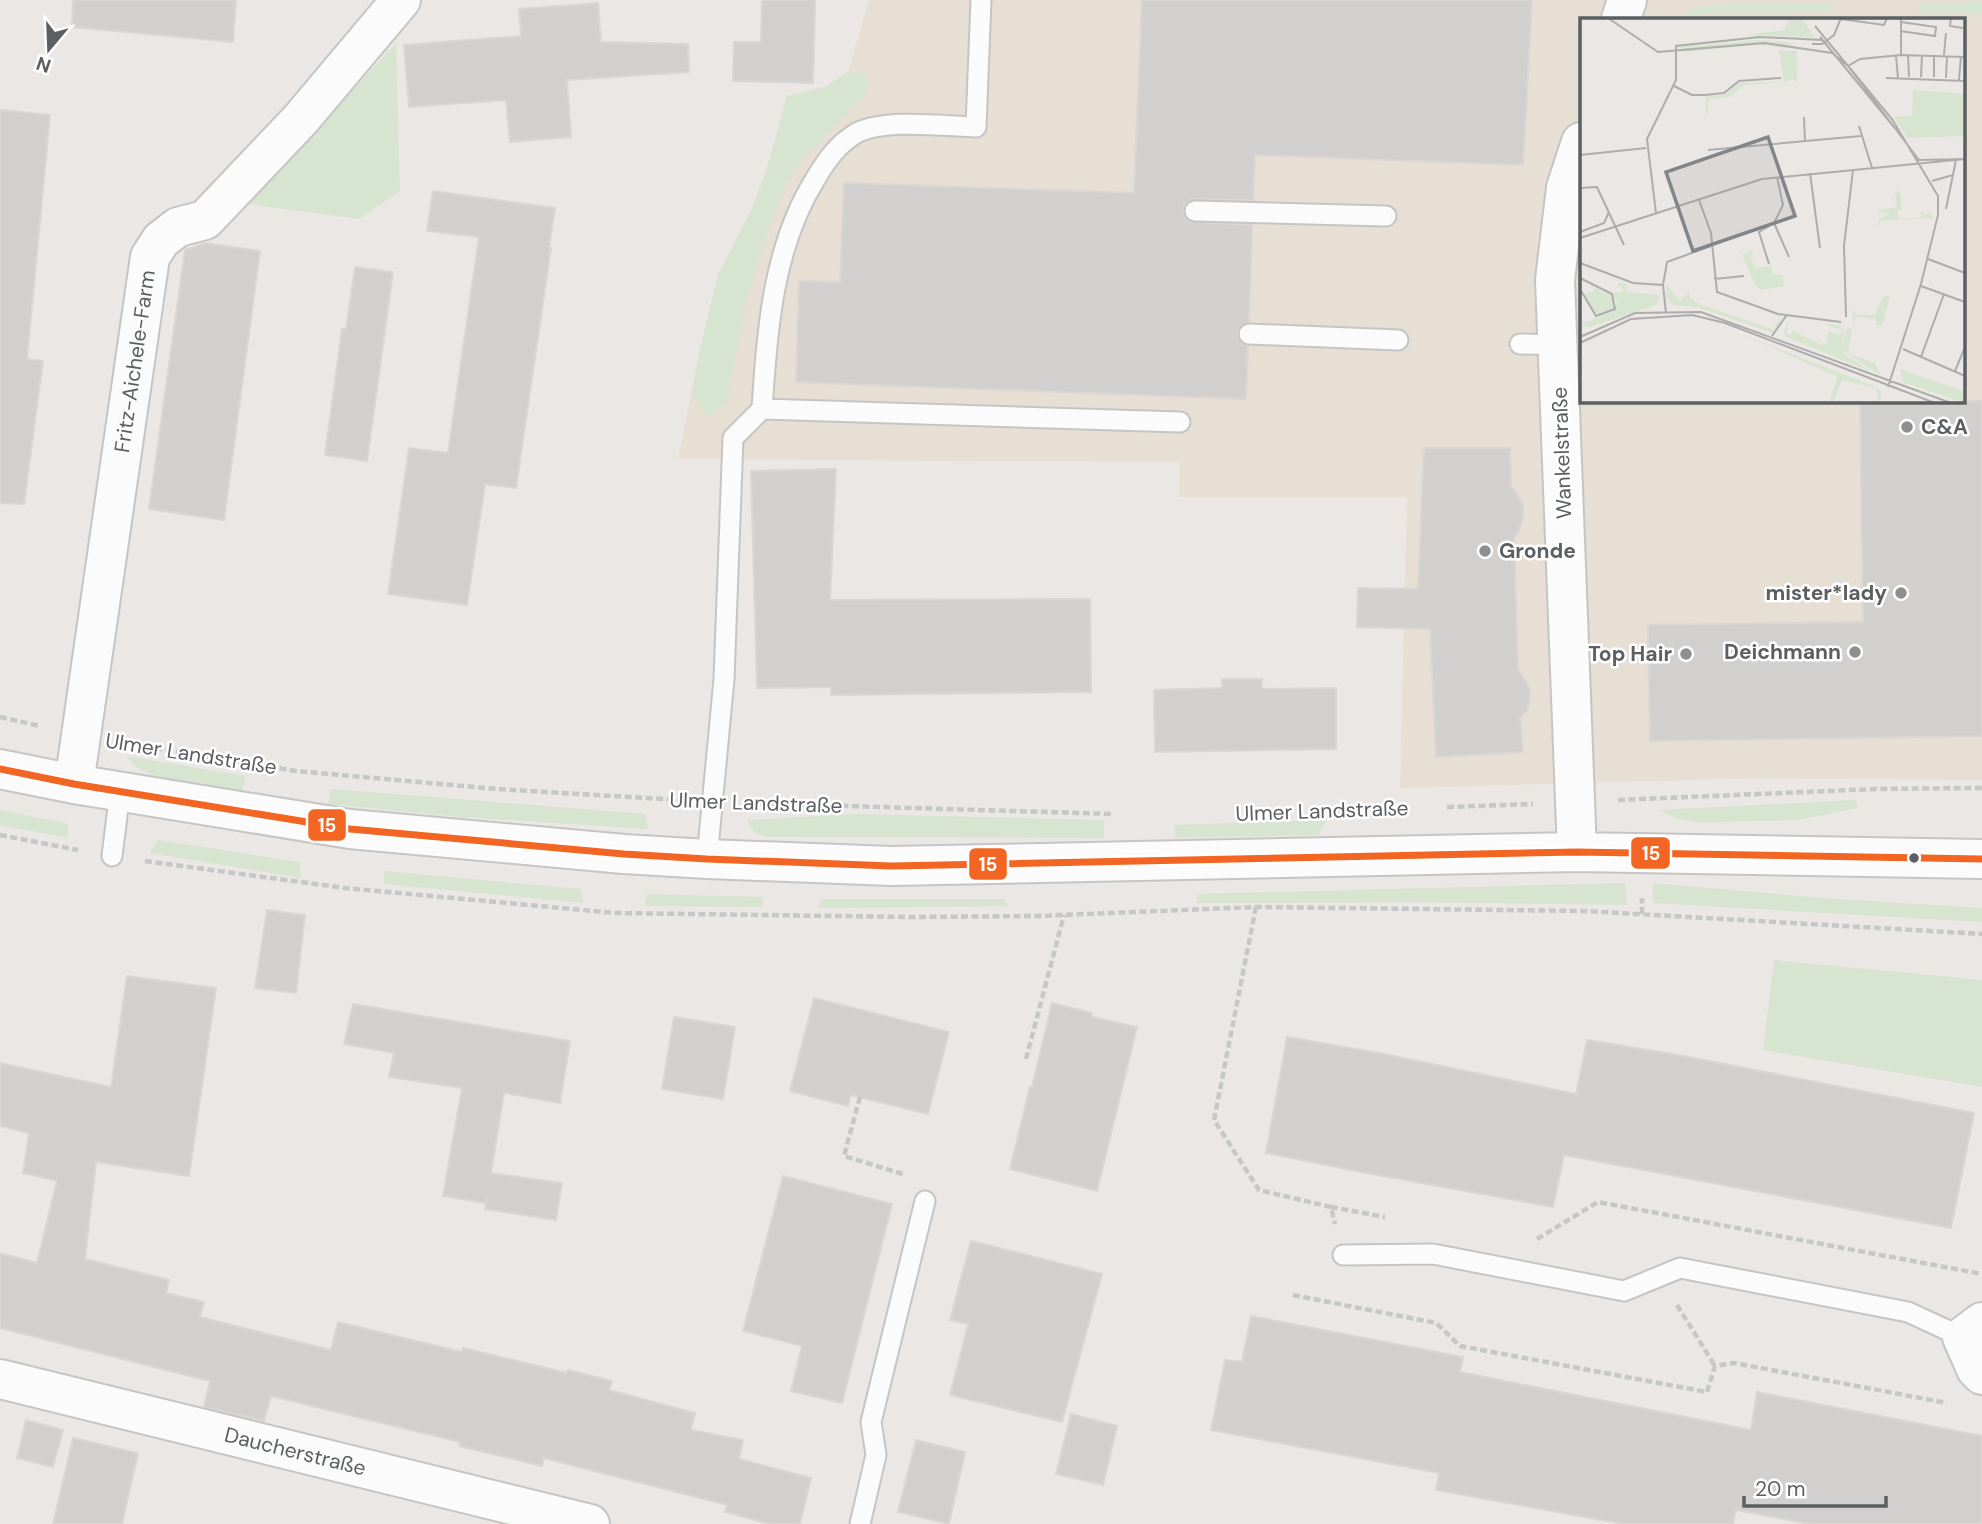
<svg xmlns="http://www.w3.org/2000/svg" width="1982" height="1524" font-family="'DM Sans',sans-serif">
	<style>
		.commercial { fill: #e7ded4; fill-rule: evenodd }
		.green { fill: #d7e4d0 }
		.building { fill: #d2d0ce; stroke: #d9d6d4; stroke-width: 2 }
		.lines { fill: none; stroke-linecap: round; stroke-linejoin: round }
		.service-casing { stroke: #c4c5c4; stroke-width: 23 }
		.minor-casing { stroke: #c4c5c4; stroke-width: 42 }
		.tertiary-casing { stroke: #c4c5c4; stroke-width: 42 }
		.path { stroke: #c5c8c6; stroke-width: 4.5; stroke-dasharray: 7 3.5; stroke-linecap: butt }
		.service { stroke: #fcfbfb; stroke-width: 19 }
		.minor { stroke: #fcfbfb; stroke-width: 38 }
		.tertiary { stroke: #fcfbfb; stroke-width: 38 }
		.bus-1-casing { stroke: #fff; stroke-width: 12 }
		.bus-1 { stroke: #f26522; stroke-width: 7 }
		.poi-dot { fill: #8d8f90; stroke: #fff; stroke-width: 2.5 }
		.bus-dot { fill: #5b5f62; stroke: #fff; stroke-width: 2.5 }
		.labels { text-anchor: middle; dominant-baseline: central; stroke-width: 5; stroke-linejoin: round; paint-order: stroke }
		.street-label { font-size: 21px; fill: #5b5f62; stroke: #fff }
		.poi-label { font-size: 21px; font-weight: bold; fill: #5b5f62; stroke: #fff; text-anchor: end }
		.inset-road { fill: none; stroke: #adadac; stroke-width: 2 }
		.view { fill: #838587; fill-opacity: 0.15; stroke: #838587; stroke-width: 3.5 }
		.inset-edge { fill: none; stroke: #5b5f62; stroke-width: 3.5 }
		.line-badge { stroke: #fff; stroke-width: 2.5 }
		.badge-label { font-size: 19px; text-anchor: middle; font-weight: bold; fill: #fff }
	</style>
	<rect width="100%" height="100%" fill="#eae7e4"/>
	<!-- commercial -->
	<path class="commercial" d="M869 0H1982V780L1757 778 1400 788 1407 497H1179L1180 462 678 459 698 359 718 275 752 209 768 166 787 96 842 93ZM1581 19H1963V401H1581Z"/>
	<!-- green -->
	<path class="green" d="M1982 2V13L1919 14V4Z
		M1831 3 1832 11 1829 12 1709 13 1698 16 1694 19H1681L1695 8 1721 4Z
		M396 43 400 191 359 219 247 204Z
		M849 71 868 75 866 93 796 167 783 189 758 262 745 305 727 405 708 416 691 395 698 359 718 275 752 209 768 166 787 96 827 86Z
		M126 756 246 776 242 791 155 777 135 766Z
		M331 789 645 814 648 829 461 817 328 804Z
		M1855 800 1858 808 1798 820 1720 822H1696L1678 819 1659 810Z
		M0 810 68 824V838L0 825Z
		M856 814 1104 820V838L768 837 755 833 747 820Z
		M1327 820 1318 835 1175 838 1174 825Z
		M158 840 299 862 301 878 150 853Z
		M384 871 580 889 584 903 384 884Z
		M1625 883 1627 905 1419 902 1196 903 1198 894Z
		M1653 883 1822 898 1982 908V922L1653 903Z
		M647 894 763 897 762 907 645 906Z
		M822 899H1004L1008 906 818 908Z
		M1774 960 1982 980V1087L1763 1050Z"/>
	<!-- building -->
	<path class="building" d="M73 0H236L233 42 72 27Z
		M762 0H815L813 83 733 81 734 42H761Z
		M1142 0H1532L1523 165 1255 155 1253 200 1195 199 1189 201 1184 205 1183 211 1185 217 1189 222 1252 225 1249 322 1239 327 1237 334 1242 344 1248 346 1246 399 796 382 799 281 840 282 844 183 1134 193Z
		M598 3 601 42 688 44 689 72 567 80 571 137 510 142 506 100 409 107 404 45 521 36 519 9Z
		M0 110 50 115 27 359 43 361 24 504 0 503Z
		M433 191 555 208 549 248H551L516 488 485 484 467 605 388 594 409 448 448 453 479 237 427 231Z
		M205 243 260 251 224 520 149 509 185 250Z
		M355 267 393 272 367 461 325 455 342 329H346Z
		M1860 401H1982V736L1650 741 1648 625 1863 622Z
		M1424 448H1510L1511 485 1523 504V517L1519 530 1514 538 1518 669 1530 689V700L1527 711 1520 717 1523 752 1436 757 1430 629 1357 627 1358 588 1418 589Z
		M836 469 830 600 1090 599 1091 692 831 695V687L757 688 751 471Z
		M1222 679H1262V689L1336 688V749L1155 752 1154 690 1222 688Z
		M267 910 305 915 296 993 255 988Z
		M127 976 216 988 189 1176 96 1162 85 1259 169 1280 166 1293 204 1302 200 1317 331 1350 338 1322 462 1352 463 1348 567 1373 568 1370 612 1381 609 1390 695 1413 691 1430 743 1440 739 1459 811 1478 800 1524H770L725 1512 727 1505 544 1458 542 1466 459 1446 460 1442 271 1396 264 1421 204 1407 210 1381 0 1328V1253L37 1263 57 1181 23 1173 29 1133 0 1126V1063L111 1087Z
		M814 998 949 1032 928 1114 851 1095 848 1106 790 1091Z
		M1052 1003 1092 1013V1017L1137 1027 1097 1191 1010 1169 1030 1087H1032Z
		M353 1004 570 1041 560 1103 504 1093 491 1173 562 1183 556 1220 485 1209 487 1196 486 1203 443 1196 462 1088 389 1077 394 1053 344 1044Z
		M674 1017 735 1027 723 1099 662 1089Z
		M1287 1037 1384 1054 1576 1094 1587 1040 1684 1056 1974 1113 1951 1228 1564 1155 1553 1207 1361 1172 1266 1153Z
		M783 1176 892 1204 842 1403 791 1391 802 1346 743 1331Z
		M971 1241 1102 1274 1062 1422 950 1395 968 1324 950 1320Z
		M1251 1316 1463 1357 1460 1372 1751 1430 1757 1392 1982 1436V1524H1810L1736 1510 1733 1524H1624L1436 1490 1439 1473 1211 1430 1225 1360 1242 1362Z
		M1071 1414 1117 1426 1103 1485 1056 1474Z
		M26 1420 63 1430 53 1467 17 1458Z
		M73 1438 138 1453 122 1524H53Z
		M916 1440 965 1452 949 1524 898 1512Z"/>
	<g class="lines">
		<defs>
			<path id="service" d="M1195 211 1386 216
				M1249 334 1398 340
				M1520 344 1558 345
				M762 409 1180 422
				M112 856 120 792
				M707 859 724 679 733 438 762 409C767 330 773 246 816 178 826 161 837 145 855 134 882 118 944 126 976 127L981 0
				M1343 1255 1433 1254 1624 1291 1680 1268 1908 1312 1962 1337
				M860 1524 876 1455 871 1422 925 1201"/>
			<g id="minor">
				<path id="s1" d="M74 784 150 257 161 240 178 227 205 220 300 120 401 0"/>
				<path d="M1982 1322 1962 1337 1976 1369 1982 1375"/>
				<path id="s2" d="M0 1379 590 1524"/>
			</g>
			<path id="tertiary" d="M1621 19 1627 0
				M0 769 74 784 350 829 624 854 707 859 891 866 1577 852 1982 859
				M1577 852 1555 280 1566 188 1581 142"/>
		</defs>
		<!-- service casing -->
		<use href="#service" class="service-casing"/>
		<!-- minor casing -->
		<use href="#minor" class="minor-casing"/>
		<!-- tertiary casing -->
		<use href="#tertiary" class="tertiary-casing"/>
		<!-- path -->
		<path class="path" d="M0 717 40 726
			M124 743 296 771 497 789 679 800
			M1618 800 1875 789 1982 788
			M747 803 1113 814
			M1447 807 1533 804
			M0 835 78 850
			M145 861 345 888 615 913 911 917 1037 916 1256 907 1585 911 1982 934
			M1256 907 1214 1120 1259 1190 1331 1207 1335 1224
			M1642 914V898
			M1026 1059 1064 915
			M860 1097 844 1156 906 1175
			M1331 1207 1385 1217
			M1537 1239 1598 1202 1982 1274
			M1293 1295 1436 1323 1460 1346 1707 1392 1715 1366 1734 1363 1947 1403
			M1677 1305 1715 1366"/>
		<!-- service -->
		<use href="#service" class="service"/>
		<!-- minor -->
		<use href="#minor" class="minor"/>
		<!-- tertiary -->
		<use href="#tertiary" class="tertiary"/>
		<defs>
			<path id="bus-1" d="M0 769 74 784 350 829 624 854 707 859 891 866 1577 852 1982 859"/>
		</defs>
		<!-- bus-1 casing -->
		<use href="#bus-1" class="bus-1-casing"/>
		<!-- bus-1 -->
		<use href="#bus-1" class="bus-1"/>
	</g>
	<!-- markers -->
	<g class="poi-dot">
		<circle cx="1907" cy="427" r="7"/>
		<circle cx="1485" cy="551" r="7"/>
		<circle cx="1901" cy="593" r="7"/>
		<circle cx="1855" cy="652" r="7"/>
		<circle cx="1686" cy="654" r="7"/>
	</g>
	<circle class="bus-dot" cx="1914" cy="858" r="6"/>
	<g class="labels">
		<!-- street labels -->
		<g class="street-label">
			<text stroke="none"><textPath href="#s1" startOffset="427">Fritz-Aichele-Farm</textPath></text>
			<text transform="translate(1562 453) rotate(-92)">Wankelstraße</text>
			<text transform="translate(191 754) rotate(9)">Ulmer Landstraße</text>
			<text transform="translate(756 803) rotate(2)">Ulmer Landstraße</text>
			<text transform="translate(1322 811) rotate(-2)">Ulmer Landstraße</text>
			<text stroke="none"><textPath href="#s2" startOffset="304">Daucherstraße</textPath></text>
		</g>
		<!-- poi labels -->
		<g class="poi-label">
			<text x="1921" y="427" text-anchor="start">C&amp;A</text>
			<text x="1499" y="551" text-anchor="start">Gronde</text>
			<text x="1887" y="593">mister*lady</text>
			<text x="1841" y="652">Deichmann</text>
			<text x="1672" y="654">Top Hair</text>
		</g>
	</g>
	<!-- overview -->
	<g transform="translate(1580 18)">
		<rect width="385" height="385" fill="#eae7e4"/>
		<path d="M209 0H222L234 19 165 17 204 12ZM179 22 208 24 219 31 178 27 103 34 102 29ZM199 32 217 33V65L213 61 204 64 164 67 149 79 129 81 127 100 125 79 145 77 158 65 204 64ZM333 72 385 76V118L328 120 314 99 332 98ZM315 173H320L322 191 317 193 319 201 341 200V194L343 193V198L350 194 354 200 300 203 299 210 298 204 300 200 311 196 296 193 317 189ZM174 231 170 238 175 250 191 248 193 256 202 257 204 268 181 272 175 266 162 237ZM39 264 48 267 46 274 80 277 77 287 10 309 0 307 33 294 37 284 32 275 44 274 40 267 37 270ZM86 266 100 283 109 274 110 281 122 287 194 312 199 299 179 291 199 298 201 303 193 315 117 289 93 287 86 279ZM12 269 34 279 33 292 22 297 13 294 4 277 15 272ZM310 278 302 307H296V301L276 299 273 307 272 289 275 297H295L303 279ZM210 301 206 315 211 317 213 313 240 326 246 325 248 314 260 317 262 312 242 305 258 307 264 312 262 334 290 353 206 319 204 312ZM272 309 268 335 295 345 300 357 262 332 266 312ZM164 317 296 369 300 372 301 377 299 385 296 370 262 362 253 385H249L258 359ZM320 351 385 374V385L323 364Z" fill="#d7e4d0"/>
		<path class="inset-road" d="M28 0 78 34 184 25 252 35 268 48 339 142 385 141M371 0 370 8 383 10M261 1 304 7 307 0M235 8 312 101 358 178V197L341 266 308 369M320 13 355 18 356 9 321 4M240 19 314 109M232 26H242L254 17 261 0M321 36V0M328 37 329 59M364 37 366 15M316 38 318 60M268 48 280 41 321 37 385 39M341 59 342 37M354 59V37M306 60 385 63M366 60 367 38M379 62 381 38M94 68 112 77H125L144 75 159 63 201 60M224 99 225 124M279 108 292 150M128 132 281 118M0 137 66 130M230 155 240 230M197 159 203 187 194 205 209 239M352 163 373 157M0 170 17 169 44 227M119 182 131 215 137 274 198 296 261 304M366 191 376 142M76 195 67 121 96 62V28L180 19 243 22M0 214 24 205 29 194M0 220 182 161 385 141M348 241 385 255M0 245 53 265 83 267M189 246 179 214 194 205M0 260 32 276 35 291 16 298 0 271M134 261 164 258M341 268 385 284M86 295 83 267 87 244 131 228M266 299 264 228 273 152M192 318 206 298M0 319 55 295 121 294 371 385M0 325 51 301 112 297 145 305 355 385M323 331 385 358M341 339 364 276M375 353 385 329"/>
		<path class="view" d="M188 119 215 198 113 233 86 154Z"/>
		<rect width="385" height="385" class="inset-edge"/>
	</g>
	<g class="line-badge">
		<rect x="307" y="808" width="40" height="34" rx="7" fill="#f26522"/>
		<rect x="1630" y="836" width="41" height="34" rx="7" fill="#f26522"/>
		<rect x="968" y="847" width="40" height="34" rx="7" fill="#f26522"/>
	</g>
	<g class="badge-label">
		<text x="327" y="832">15</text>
		<text x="1651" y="860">15</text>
		<text x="988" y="871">15</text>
	</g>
	<!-- north arrow -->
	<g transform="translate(49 49) rotate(199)" stroke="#ffffff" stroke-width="5" paint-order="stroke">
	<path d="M0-5L12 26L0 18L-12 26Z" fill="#5b5f62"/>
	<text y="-10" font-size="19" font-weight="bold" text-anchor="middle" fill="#5b5f62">N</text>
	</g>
	<!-- scale -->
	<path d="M1744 1496v10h142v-10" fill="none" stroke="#5b5f62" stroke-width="3.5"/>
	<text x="1755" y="1496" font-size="21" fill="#5b5f62" stroke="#ffffff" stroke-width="5" paint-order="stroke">20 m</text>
</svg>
